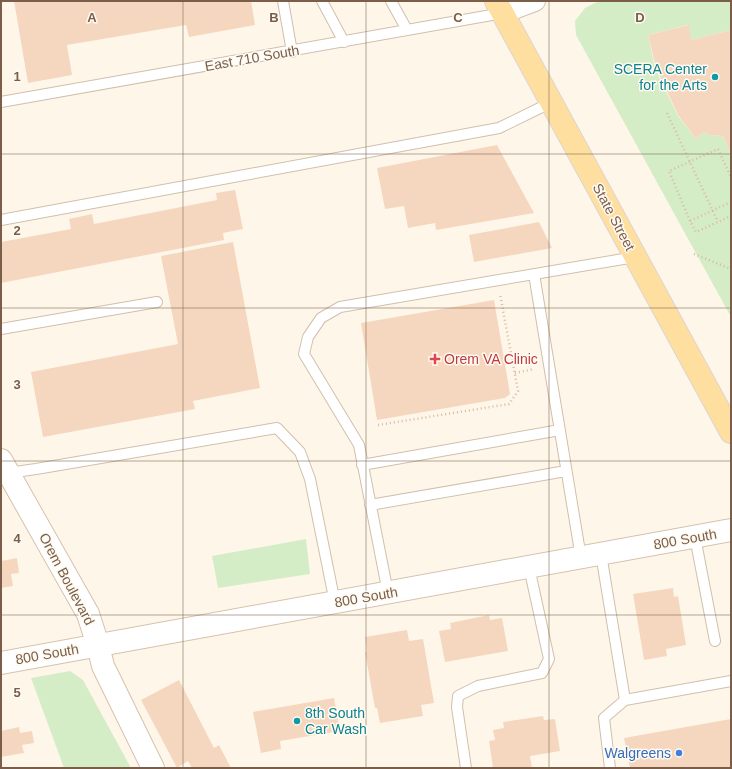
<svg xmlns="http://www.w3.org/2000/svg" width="732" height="769" font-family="Arial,sans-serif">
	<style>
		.green { fill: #d4edc6 }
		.building { fill: #f5d7bf }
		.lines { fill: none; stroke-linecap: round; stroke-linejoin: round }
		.lane-casing { stroke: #d1bfad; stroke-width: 12 }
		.street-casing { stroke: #d1bfad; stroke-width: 22 }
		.secondary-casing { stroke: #d7c1ad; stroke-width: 24 }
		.primary-casing { stroke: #dcd5d0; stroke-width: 24 }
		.path { stroke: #dabaa1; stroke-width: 2.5; stroke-dasharray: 1 3; stroke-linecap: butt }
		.lane { stroke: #fff; stroke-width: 10 }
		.street { stroke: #fff; stroke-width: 20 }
		.secondary { stroke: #fff; stroke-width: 22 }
		.primary { stroke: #fedfa0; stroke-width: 22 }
		.grid { fill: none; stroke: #7a5e4a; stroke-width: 1; stroke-opacity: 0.55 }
		.culture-dot { fill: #0f9aa8; stroke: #fffaf1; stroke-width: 1.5 }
		.health-dot { fill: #e0444e; stroke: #fffaf1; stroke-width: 1.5 }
		.shop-dot { fill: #3f7fe0; stroke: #fffaf1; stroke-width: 1.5 }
		.labels { text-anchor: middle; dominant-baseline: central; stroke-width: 3; stroke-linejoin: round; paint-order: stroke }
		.street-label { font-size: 14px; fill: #7a5e4a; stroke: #fffaf1 }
		.culture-label { font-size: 14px; fill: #0d838f; stroke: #fffaf1; text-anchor: end }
		.health-label { font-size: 14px; fill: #be3a42; stroke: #fffaf1; text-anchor: start }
		.shop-label { font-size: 14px; fill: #366cbe; stroke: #fffaf1; text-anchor: end }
		.grid-label { font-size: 13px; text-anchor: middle; font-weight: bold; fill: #7a5e4a; stroke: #fffaf1; stroke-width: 3; stroke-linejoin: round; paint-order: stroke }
	</style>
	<rect width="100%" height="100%" fill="#fef7e9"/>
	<!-- green -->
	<path class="green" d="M599 1H731V30L691 40 688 25 648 35 655 68 678 116 696 139 704 132 709 135 723 136 731 154V317L576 35 575 21 585 8Z
		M306 539 310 574 218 588 212 556Z
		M70 671 83 680 131 768H64L31 678Z"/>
	<!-- building -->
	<path class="building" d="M14 1H251L255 25 189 37 186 25 67 45 72 75 28 83Z
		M689 25 691 40 731 30V154L723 136 709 135 704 132 696 139 678 115 656 68 648 35Z
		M497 145 534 213 436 230 435 223 408 228 404 206 385 209 377 168Z
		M235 190 243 229 223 233 224 240 1 283V242L71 229 69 219 92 214 94 224 217 200 216 193Z
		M539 222 552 248 474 262 469 235Z
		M233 242 260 388 193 401 195 409 43 437 31 372 178 344 161 256Z
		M494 300 510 394 505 398 377 420 361 323Z
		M17 558 19 573 11 574 13 586 1 588V561Z
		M673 588 674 597 678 596 686 645 666 649 667 656 644 660 633 594Z
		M489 615 490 620 502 618 508 651 445 662 439 631 451 629 450 623Z
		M407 630 409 641 423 639 434 703 421 705 423 716 380 723 377 708H375L365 652H367L365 637Z
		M179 680 214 748 219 745 231 768H192L188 761 177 768 141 700Z
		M334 698 340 731 280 741 281 749 261 753 253 712Z
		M543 716 544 720 555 719 560 751 530 756 532 768H493L489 741 495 740 493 730 504 728 503 722Z
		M731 719V768H630L624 738Z
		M19 727 20 733 32 731 34 743 22 745 24 753 1 757V731Z"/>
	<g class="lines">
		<defs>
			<path id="lane" d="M283 1 292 52
				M322 1 344 42
				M391 1 407 30
				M1 102 503 13
				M1 220 499 128 552 102
				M534 274 581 558
				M1 329 157 302
				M362 465 560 430
				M8 473 36 469 277 428 300 452 310 479 335 603
				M370 505 566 471
				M695 537 715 641
				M601 554 625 700 604 718 610 768
				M388 593 359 445 304 354 308 337 321 318 340 307 635 257
				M625 700 731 681
				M466 768 457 707 458 696 478 686 542 673 549 659 529 567"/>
			<path id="street" d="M503 13 535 1"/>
			<path id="secondary" d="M1 460 88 614 98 645 103 666 153 768
				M1 663 731 530"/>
			<path id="primary" d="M496 1 731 432"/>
		</defs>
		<!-- lane casing -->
		<use href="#lane" class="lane-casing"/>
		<!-- street casing -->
		<use href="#street" class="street-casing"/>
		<!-- secondary casing -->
		<use href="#secondary" class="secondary-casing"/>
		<!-- primary casing -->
		<use href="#primary" class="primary-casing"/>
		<!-- path -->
		<path class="path" d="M667 113 718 222
			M731 202 690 221 696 232 731 216
			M690 221 669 171 718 149 731 177
			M694 254 731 269
			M515 373 534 369
			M378 425 509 404 518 391 500 294"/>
		<!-- lane -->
		<use href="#lane" class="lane"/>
		<!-- street -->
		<use href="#street" class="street"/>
		<!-- secondary -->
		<use href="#secondary" class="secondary"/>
		<!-- primary -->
		<use href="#primary" class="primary"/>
	</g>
	<!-- grid -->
	<path class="grid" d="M183 1V768M366 1V768M549 1V768M1 154H731M1 308H731M1 461H731M1 615H731"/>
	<!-- markers -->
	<g class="culture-dot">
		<circle cx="715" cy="77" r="4"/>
		<circle cx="297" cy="721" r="4"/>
	</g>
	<path class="health-dot" d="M433 353h4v4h4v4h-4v4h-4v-4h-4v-4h4z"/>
	<circle class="shop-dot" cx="679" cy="753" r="4"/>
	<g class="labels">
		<!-- street labels -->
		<g class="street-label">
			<text transform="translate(252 58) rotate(-10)">East 710 South</text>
			<text transform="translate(614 217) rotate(62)">State Street</text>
			<text transform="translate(685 539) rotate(-10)">800 South</text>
			<text transform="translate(67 579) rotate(62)">Orem Boulevard</text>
			<text transform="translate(366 597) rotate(-10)">800 South</text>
			<text transform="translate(47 654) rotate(-10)">800 South</text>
		</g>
		<!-- culture labels -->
		<g class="culture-label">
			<text x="707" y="69">SCERA Center<tspan x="707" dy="16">for the Arts</tspan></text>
			<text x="305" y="713" text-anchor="start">8th South<tspan x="305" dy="16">Car Wash</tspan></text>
		</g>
		<!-- health labels -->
		<g class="health-label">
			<text x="444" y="359">Orem VA Clinic</text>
		</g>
		<!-- shop labels -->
		<g class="shop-label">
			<text x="671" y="753">Walgreens</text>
		</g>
	</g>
	<g class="grid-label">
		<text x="92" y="22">A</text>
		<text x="274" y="22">B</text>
		<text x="458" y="22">C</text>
		<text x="640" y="22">D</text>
		<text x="17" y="81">1</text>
		<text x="17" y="235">2</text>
		<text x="17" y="389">3</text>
		<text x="17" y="543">4</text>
		<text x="17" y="697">5</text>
	</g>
	<!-- border -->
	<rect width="732" height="769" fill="none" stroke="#7a5e4a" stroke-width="4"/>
</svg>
